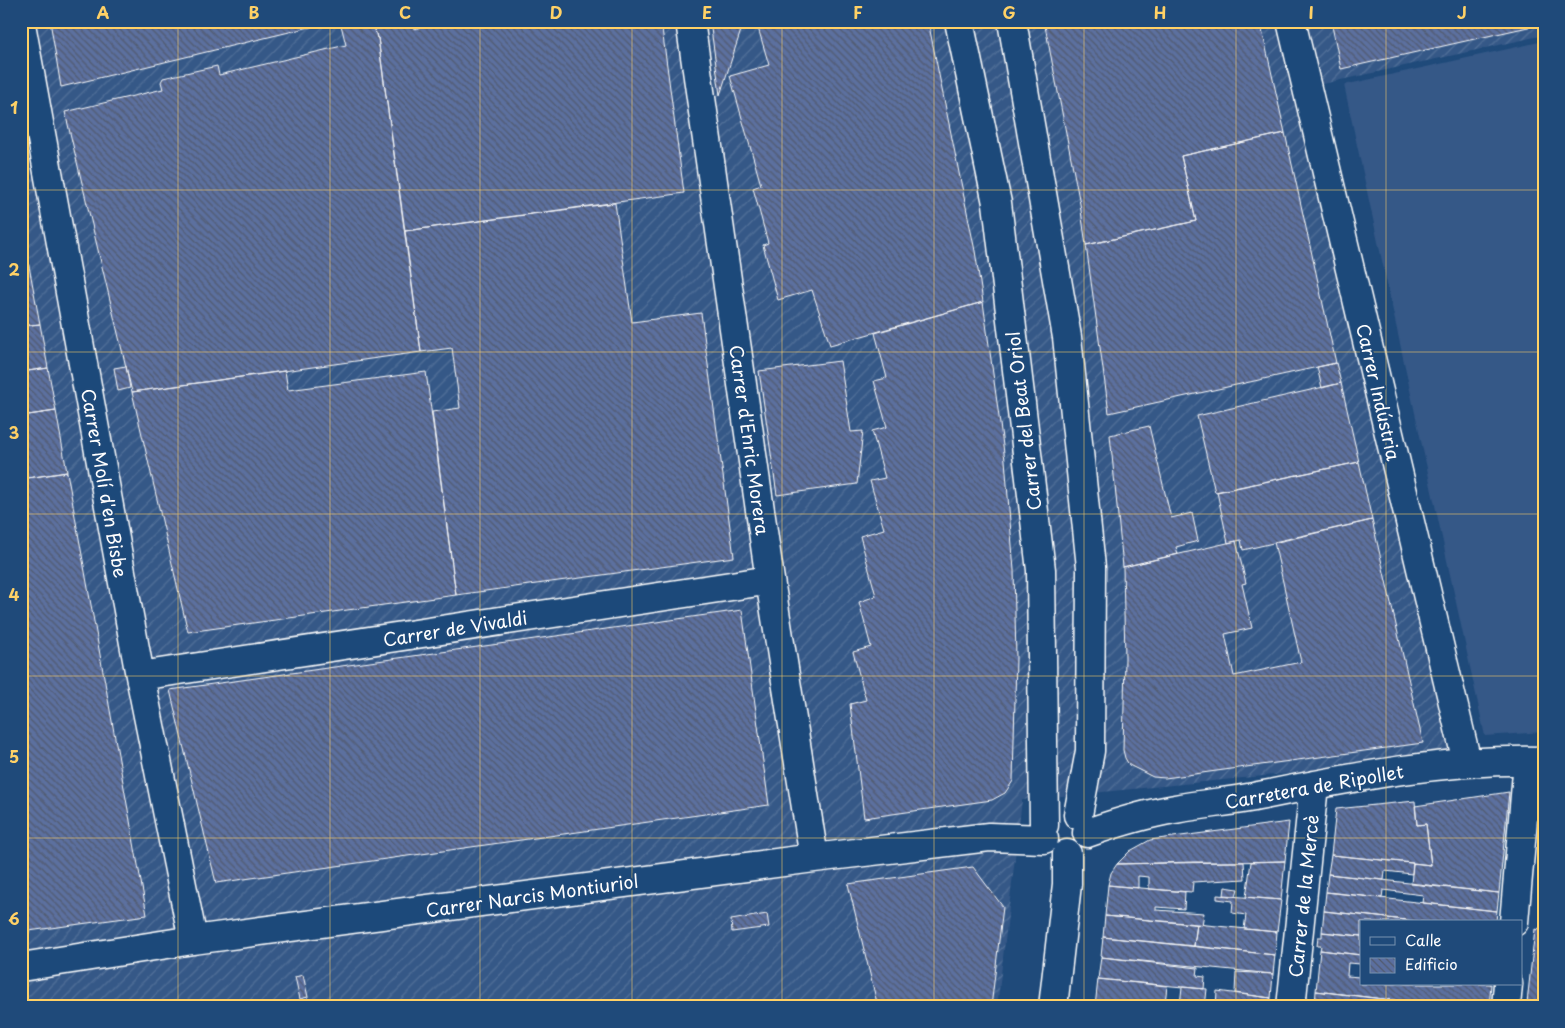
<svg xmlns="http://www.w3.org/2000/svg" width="1565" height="1028" font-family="'Playpen Sans',sans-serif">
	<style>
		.built { fill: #355887 }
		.industrial { fill: url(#industrial-furrows) }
		.building { fill: url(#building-back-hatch); stroke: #fff; fill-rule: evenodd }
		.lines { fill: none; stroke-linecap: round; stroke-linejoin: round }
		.minor-casing { stroke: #fff; stroke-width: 31 }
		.minor { stroke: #1f4a7a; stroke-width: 28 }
		.grid { fill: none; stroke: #ffd166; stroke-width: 1; stroke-opacity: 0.55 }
		.labels { text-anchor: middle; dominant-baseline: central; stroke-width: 4; stroke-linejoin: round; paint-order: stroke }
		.street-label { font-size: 18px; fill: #fff; stroke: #1f4a7a }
		.neatline { fill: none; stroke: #ffd166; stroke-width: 2 }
		.grid-label { font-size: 16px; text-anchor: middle; font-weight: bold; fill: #ffd166 }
	</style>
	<defs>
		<pattern id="industrial-furrows" width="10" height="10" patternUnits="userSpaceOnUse" patternTransform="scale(1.25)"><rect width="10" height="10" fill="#355887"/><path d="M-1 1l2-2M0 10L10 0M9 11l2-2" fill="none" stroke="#537199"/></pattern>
		<pattern id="building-back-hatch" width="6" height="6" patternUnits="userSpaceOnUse" patternTransform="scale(1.25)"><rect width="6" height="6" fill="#5b6f9f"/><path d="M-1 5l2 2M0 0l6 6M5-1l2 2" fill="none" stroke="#525a6d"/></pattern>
	</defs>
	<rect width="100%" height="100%" fill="#1f4a7a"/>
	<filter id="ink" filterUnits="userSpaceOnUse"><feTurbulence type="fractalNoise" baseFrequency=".02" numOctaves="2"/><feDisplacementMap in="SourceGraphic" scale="10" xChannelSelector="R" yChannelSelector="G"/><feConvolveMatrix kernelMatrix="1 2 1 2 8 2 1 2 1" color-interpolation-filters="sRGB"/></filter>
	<g filter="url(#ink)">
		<!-- built -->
		<path class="built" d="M1544 41V732L1485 736 1344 85Z"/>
		<!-- industrial -->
		<path class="industrial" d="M21 21H1544V35L1318 85 1452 754 1304 772 1022 800 997 1007H21Z"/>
		<!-- building -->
		<path class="building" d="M50 21H335L61 87Z
			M340 21H373L377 38H378L421 352 132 392 65 112 163 89 161 82 163 78 217 66 219 75 346 45Z
			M373 21H412L414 29 447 21H661L684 193 405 231 378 38H377Z
			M710 21H744L720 95Z
			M756 21H928L975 251 983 302 830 345 812 290 778 300 763 245 768 243 753 188 761 185 730 76 769 65Z
			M1044 21H1260L1285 133 1181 156 1196 221 1086 245 1080 204Z
			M1331 21H1527L1528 27 1341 69Z
			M1527 21H1544V23L1528 27Z
			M1285 133 1336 363 1109 413 1086 245 1196 221 1181 156Z
			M615 203 632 322 701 313 734 557 456 595 432 412 460 408 452 348 421 352 405 231Z
			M21 224 40 324 21 326Z
			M983 302 1005 460 1014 570 1016 658 1013 781 1005 793 992 800 864 818 850 704 866 700 853 652 871 647 859 602 876 596 860 536 884 529 870 481 885 478 872 431 887 427 874 381 887 378 875 333Z
			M40 324 48 368 21 372V326Z
			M840 361 851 432 863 431 857 484 777 495 759 371Z
			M1336 363 1341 383 1322 388 1317 367Z
			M126 366 130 388 118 391 114 368Z
			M48 368 56 411 21 416V372Z
			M285 371 288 390 426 372 456 595 188 632 132 392Z
			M1341 383 1359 462 1215 492 1197 416Z
			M56 411 67 472 21 479V416Z
			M1149 426 1171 518 1192 513 1198 541 1176 547 1178 554 1123 567 1110 435Z
			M1359 462 1372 520 1243 550 1241 540 1228 543 1217 492Z
			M67 472 147 915 21 932V479Z
			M1372 520 1423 743 1165 778 1153 777 1129 765 1125 758 1123 750 1125 658 1123 567 1236 541 1246 583 1242 584 1252 628 1225 634 1234 676 1301 662 1274 542Z
			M742 610 769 805 216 883 170 690Z
			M1509 792 1499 893 1411 884 1413 863 1431 865 1426 824 1417 825 1415 806Z
			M1415 801 1417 825 1426 824 1431 865 1331 855 1336 809Z
			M1289 822 1285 861 1117 864 1130 851 1150 840Z
			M1544 840V891L1539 893Z
			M1331 855 1413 863 1412 874 1385 871 1384 880 1328 874Z
			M1285 861 1281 900 1246 897 1251 862Z
			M1195 862H1244L1245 879 1193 882 1192 892 1149 889V877L1138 876V888L1108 885 1111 873 1117 864Z
			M973 867 1003 907 991 1007H878L848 884Z
			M1328 874 1499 893 1497 911 1422 903 1423 895 1383 890 1382 898 1326 892Z
			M1108 885 1185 892 1184 909 1156 907V910L1204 913 1202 925 1105 916Z
			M1225 887 1238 889 1236 896 1224 895Z
			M1326 892 1497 911 1496 922H1424L1324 911Z
			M1217 895 1281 900 1277 932 1244 929 1246 915 1232 913 1233 901 1217 899Z
			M1324 911 1405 920 1424 922H1361V936L1322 932Z
			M767 914 769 927 732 932 731 920Z
			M1105 916 1197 924 1194 946 1103 937Z
			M1197 924 1277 932 1275 955 1194 946Z
			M1544 924V998L1541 1001 1539 1000 1527 1003 1535 929 1537 930Z
			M1322 932 1361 936V955L1320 950 1321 946H1317L1318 937H1322Z
			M1103 937 1275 955 1273 974 1101 957Z
			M1320 950 1361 955V984H1491L1489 1007H1453L1316 991ZM1348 963 1361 964 1360 977 1347 976Z
			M1101 957 1198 968 1197 976 1205 977 1204 989 1098 979Z
			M1236 972 1273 974 1271 998 1235 993Z
			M303 975 308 997 300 999 295 977Z
			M1098 979 1167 986 1165 1003 1180 1005 1182 987 1207 989 1205 1007 1186 1005V1007H1095Z
			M1217 991 1271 998 1270 1007H1216Z
			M1316 991 1374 998 1453 1007H1315Z
			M677 999 679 1007H642L655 1004Z"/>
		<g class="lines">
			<defs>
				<path id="minor" d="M690 21 770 580 814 858
					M959 21 997 203 1041 570 1044 825
					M1012 21 1067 337 1091 567 1090 751 1078 815
					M1291 21 1467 762
					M21 24 140 676 193 940
					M140 676 770 580
					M1087 833C1116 823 1144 814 1175 809 1201 804 1228 802 1254 797 1349 778 1446 758 1544 761
					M1514 922 1528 761
					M21 967 193 940 814 858 989 837 1044 839
					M1053 1007 1067 884V854
					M1291 1007 1314 785
					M1506 1007 1508 984"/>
			</defs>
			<!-- minor casing -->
			<use href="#minor" class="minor-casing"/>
			<!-- minor -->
			<use href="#minor" class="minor"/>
		</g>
	</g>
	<!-- grid -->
	<path class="grid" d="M178 21V1007M330 21V1007M480 21V1007M632 21V1007M782 21V1007M934 21V1007M1084 21V1007M1236 21V1007M1386 21V922M21 190H1544M21 352H1544M21 514H1544M21 676H1544M21 838H1544M1386 984V1007"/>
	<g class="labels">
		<!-- street labels -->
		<g class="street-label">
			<text transform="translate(1379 392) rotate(77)">Carrer Indústria</text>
			<text transform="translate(1023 421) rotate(-97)">Carrer del Beat Oriol</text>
			<text transform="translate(750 440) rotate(82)">Carrer d'Enric Morera</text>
			<text transform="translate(105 483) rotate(80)">Carrer Molí d'en Bisbe</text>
			<text transform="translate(455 628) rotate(-9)">Carrer de Vivaldi</text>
			<text transform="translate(1314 786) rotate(-10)">Carretera de Ripollet</text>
			<text transform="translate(532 895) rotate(-8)">Carrer Narcis Montiuriol</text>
			<text transform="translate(1303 896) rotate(-84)">Carrer de la Mercè</text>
		</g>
	</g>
	<!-- margin -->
	<rect width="1565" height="1028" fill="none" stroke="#1f4a7a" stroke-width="55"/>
	<!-- legend -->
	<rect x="1360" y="920" width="162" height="65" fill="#1f4a7a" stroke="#7992af"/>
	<rect x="1370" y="937" width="25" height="8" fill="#1f4a7a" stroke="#7992af"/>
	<text x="1405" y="946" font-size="15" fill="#ffffff">Calle</text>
	<rect x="1370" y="958" width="25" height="15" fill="url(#building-back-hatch)" stroke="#7992af"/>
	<text x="1405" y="970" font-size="15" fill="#ffffff">Edificio</text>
	<rect x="28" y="28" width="1510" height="972" class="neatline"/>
	<g class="grid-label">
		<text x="103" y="19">A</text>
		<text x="254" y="19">B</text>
		<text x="405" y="19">C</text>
		<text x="556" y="19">D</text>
		<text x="707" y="19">E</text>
		<text x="858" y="19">F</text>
		<text x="1009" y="19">G</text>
		<text x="1160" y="19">H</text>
		<text x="1311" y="19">I</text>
		<text x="1462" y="19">J</text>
		<text x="14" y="114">1</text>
		<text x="14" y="276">2</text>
		<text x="14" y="439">3</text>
		<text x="14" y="601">4</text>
		<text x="14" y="763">5</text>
		<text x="14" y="925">6</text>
	</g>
</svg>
